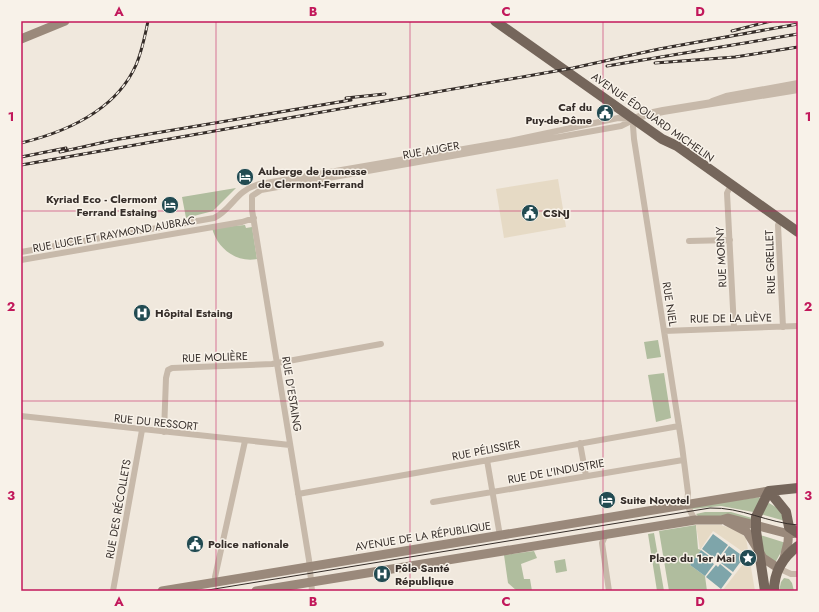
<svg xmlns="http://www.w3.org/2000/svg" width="819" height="612" font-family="Jost,sans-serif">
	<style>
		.green { fill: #b0bd9e }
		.plaza { fill: #e6dac5 }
		.water { fill: #7ea5aa }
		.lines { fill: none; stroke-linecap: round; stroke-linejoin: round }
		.minor { stroke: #c7b9aa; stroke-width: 6 }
		.tertiary { stroke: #c7b9aa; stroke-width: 8 }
		.secondary { stroke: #9a897b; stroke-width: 9 }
		.primary { stroke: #75665b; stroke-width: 10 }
		.tram { stroke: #352d29; stroke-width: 1 }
		.rail-casing { stroke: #352d29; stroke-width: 3 }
		.rail { stroke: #f8f2e9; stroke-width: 1.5; stroke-dasharray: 4.5; stroke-linecap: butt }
		.grid { fill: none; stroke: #c2185b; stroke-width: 1; stroke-opacity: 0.55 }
		.labels { text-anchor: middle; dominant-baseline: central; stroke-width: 3; stroke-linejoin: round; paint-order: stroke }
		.poi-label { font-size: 11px; font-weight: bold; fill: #352d29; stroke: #f8f2e9; text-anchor: start }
		.street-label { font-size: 11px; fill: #352d29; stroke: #f8f2e9 }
		.neatline { fill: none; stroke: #c2185b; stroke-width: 1.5 }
		.grid-label { font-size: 13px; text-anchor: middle; font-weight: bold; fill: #c2185b }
	</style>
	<rect width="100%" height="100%" fill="#f0e8dd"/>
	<!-- green -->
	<path class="green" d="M236 188 213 211 186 218 182 197Z
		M245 225 246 228 252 227 257 259C236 263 217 248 212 228Z
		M658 340 661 357 647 359 644 342Z
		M664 373 671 418 656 422 648 375Z
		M759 497 761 499 753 512 721 506 692 509 691 507Z
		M769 503 779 509 785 521 760 514 765 505Z
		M705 512H731L752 518V522L698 516 696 514Z
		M696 525 698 549 701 550 690 565 705 576 707 591H669L659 531Z
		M654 533 664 591H657L648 534Z
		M760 535 786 543 775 563 764 554Z
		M534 551 537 558 521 564 524 579H530L532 591H517L508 583 504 555Z
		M565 559 567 571 556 573 554 561Z
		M784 578 789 579 792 583 794 591H779L781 582Z"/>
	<!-- plaza -->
	<path class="plaza" d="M558 179 566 227 504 238 496 189Z
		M696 525H721L737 530 746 538 755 591H722L747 559 746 554 713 531 700 550Z"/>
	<!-- water -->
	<path class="water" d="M713 534 728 545 719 557 716 555 714 558 702 549Z
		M729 546 744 557 733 572 721 563 723 560 720 558Z
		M701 550 713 559 711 562 714 564 705 576 690 565Z
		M720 564 732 574 721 589 706 577 716 565 718 567Z"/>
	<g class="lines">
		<!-- minor -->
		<path class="minor" d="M712 101 726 96 798 83
			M635 119 633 126 634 139 682 446 688 493 687 505 695 520
			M731 185 727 193 734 328
			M780 220 778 225 783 327
			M689 241 730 240
			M21 252 214 218C233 209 235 190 260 184L510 141 618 118 632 119
			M21 260 242 222 254 218
			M664 331 798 326
			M21 416 290 445
			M164 432 166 378 168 370 172 368 272 364 381 344
			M580 443 586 476
			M487 460 500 536
			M298 494 679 426
			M433 502 683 460
			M606 534 602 543 609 591
			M778 568 791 574H798
			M217 582 215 577 245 441
			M113 591 142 430
			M312 591 309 560 252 210V196L261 190 621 126 635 119"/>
		<!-- tertiary -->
		<path class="tertiary" d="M635 119 644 115 663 111 798 89"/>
		<!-- secondary -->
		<path class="secondary" d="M21 39 65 21
			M726 521 747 532 763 558 778 568
			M784 558 788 542 789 528
			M162 591 769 491
			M256 591 695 520H721L728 518 789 534 797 533"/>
		<!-- primary -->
		<path class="primary" d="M495 21 662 139 677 146 798 232
			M769 491 786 512 789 527 798 533
			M769 491 798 488
			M765 591 756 531V517L769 491
			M774 591C774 572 783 557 798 546"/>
		<!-- tram -->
		<path class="tram" d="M202 591 710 508C741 507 768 523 798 525"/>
		<defs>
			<path id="rail" d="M732 31 771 21
				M655 63 735 57 798 47
				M607 66 798 34
				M346 98 385 94
				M21 143C66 132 116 110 136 65 142 51 145 36 148 21
				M60 152 114 140 351 100
				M21 157 66 148
				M21 165 573 68 659 49 798 24"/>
		</defs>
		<!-- rail casing -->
		<use href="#rail" class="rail-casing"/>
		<!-- rail -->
		<use href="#rail" class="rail"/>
	</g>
	<!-- grid -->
	<path class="grid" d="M216 21V591M410 21V591M603 21V591M21 211H798M21 401H798"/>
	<!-- icons -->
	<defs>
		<symbol id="civic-disc" viewBox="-11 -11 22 22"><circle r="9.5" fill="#224b52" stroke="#f8f2e9"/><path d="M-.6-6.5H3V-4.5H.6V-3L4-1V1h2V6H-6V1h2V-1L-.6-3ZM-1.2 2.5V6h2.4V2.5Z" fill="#fff"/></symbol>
		<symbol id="hotel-disc" viewBox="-11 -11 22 22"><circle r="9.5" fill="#224b52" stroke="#f8f2e9"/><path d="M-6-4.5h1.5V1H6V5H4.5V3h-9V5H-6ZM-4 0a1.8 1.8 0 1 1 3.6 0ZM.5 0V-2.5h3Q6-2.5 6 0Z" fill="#fff"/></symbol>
		<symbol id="hospital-disc" viewBox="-11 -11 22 22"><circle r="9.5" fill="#224b52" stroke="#f8f2e9"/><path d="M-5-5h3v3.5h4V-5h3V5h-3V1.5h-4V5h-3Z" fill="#fff"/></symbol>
		<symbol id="sight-disc" viewBox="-11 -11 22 22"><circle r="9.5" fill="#224b52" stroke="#f8f2e9"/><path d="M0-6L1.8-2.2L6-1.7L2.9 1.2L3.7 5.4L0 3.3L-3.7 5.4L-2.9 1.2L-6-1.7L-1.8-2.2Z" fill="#fff"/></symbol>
	</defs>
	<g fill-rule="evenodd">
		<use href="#civic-disc" x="595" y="103" width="20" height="20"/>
		<use href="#hotel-disc" x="235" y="167" width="20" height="20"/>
		<use href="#hotel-disc" x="160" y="195" width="20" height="20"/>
		<use href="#civic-disc" x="520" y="203" width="20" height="20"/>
		<use href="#hospital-disc" x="132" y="303" width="20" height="20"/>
		<use href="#hotel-disc" x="597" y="490" width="20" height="20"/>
		<use href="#civic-disc" x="185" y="534" width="20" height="20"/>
		<use href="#sight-disc" x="738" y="548" width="20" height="20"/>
		<use href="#hospital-disc" x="372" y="564" width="20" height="20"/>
	</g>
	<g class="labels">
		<!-- poi labels -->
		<g class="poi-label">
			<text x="592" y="107" text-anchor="end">Caf du<tspan x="592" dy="13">Puy-de-Dôme</tspan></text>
			<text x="258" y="171">Auberge de jeunesse<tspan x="258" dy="13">de Clermont-Ferrand</tspan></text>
			<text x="157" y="199" text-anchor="end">Kyriad Eco - Clermont<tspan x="157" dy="13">Ferrand Estaing</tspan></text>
			<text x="543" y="213">CSNJ</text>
			<text x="155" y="313">Hôpital Estaing</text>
			<text x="620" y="500">Suite Novotel</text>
			<text x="208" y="544">Police nationale</text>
			<text x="735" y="558" text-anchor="end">Place du 1er Mai</text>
			<text x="395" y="568">Pôle Santé<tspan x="395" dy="13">République</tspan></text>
		</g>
		<!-- street labels -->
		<g class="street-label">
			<text transform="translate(653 117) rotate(35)">AVENUE ÉDOUARD MICHELIN</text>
			<text transform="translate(431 150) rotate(-10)">RUE AUGER</text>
			<text transform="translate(114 234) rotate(-10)">RUE LUCIE ET RAYMOND AUBRAC</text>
			<text transform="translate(721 257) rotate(-93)">RUE MORNY</text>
			<text transform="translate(770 262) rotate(-92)">RUE GRELLET</text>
			<text transform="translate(670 304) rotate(81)">RUE NIEL</text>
			<text transform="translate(731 318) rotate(-1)">RUE DE LA LIÈVE</text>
			<text transform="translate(215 357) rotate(-2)">RUE MOLIÈRE</text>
			<text transform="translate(292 394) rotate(81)">RUE D'ESTAING</text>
			<text transform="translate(156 422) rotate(6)">RUE DU RESSORT</text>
			<text transform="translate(486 450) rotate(-11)">RUE PÉLISSIER</text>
			<text transform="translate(556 471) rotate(-10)">RUE DE L'INDUSTRIE</text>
			<text transform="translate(118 509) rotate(-80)">RUE DES RÉCOLLETS</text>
			<text transform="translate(423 536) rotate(-9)">AVENUE DE LA RÉPUBLIQUE</text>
		</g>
	</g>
	<!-- border -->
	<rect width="819" height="612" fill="none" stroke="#f8f2e9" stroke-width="44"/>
	<rect x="22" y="22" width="775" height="568" class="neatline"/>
	<g class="grid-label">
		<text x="119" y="16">A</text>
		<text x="313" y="16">B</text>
		<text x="506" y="16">C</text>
		<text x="700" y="16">D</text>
		<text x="11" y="121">1</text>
		<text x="808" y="121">1</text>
		<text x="11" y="311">2</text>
		<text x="808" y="311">2</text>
		<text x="11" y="500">3</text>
		<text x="808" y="500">3</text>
		<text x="119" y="606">A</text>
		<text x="313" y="606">B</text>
		<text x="506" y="606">C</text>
		<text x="700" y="606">D</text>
	</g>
</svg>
